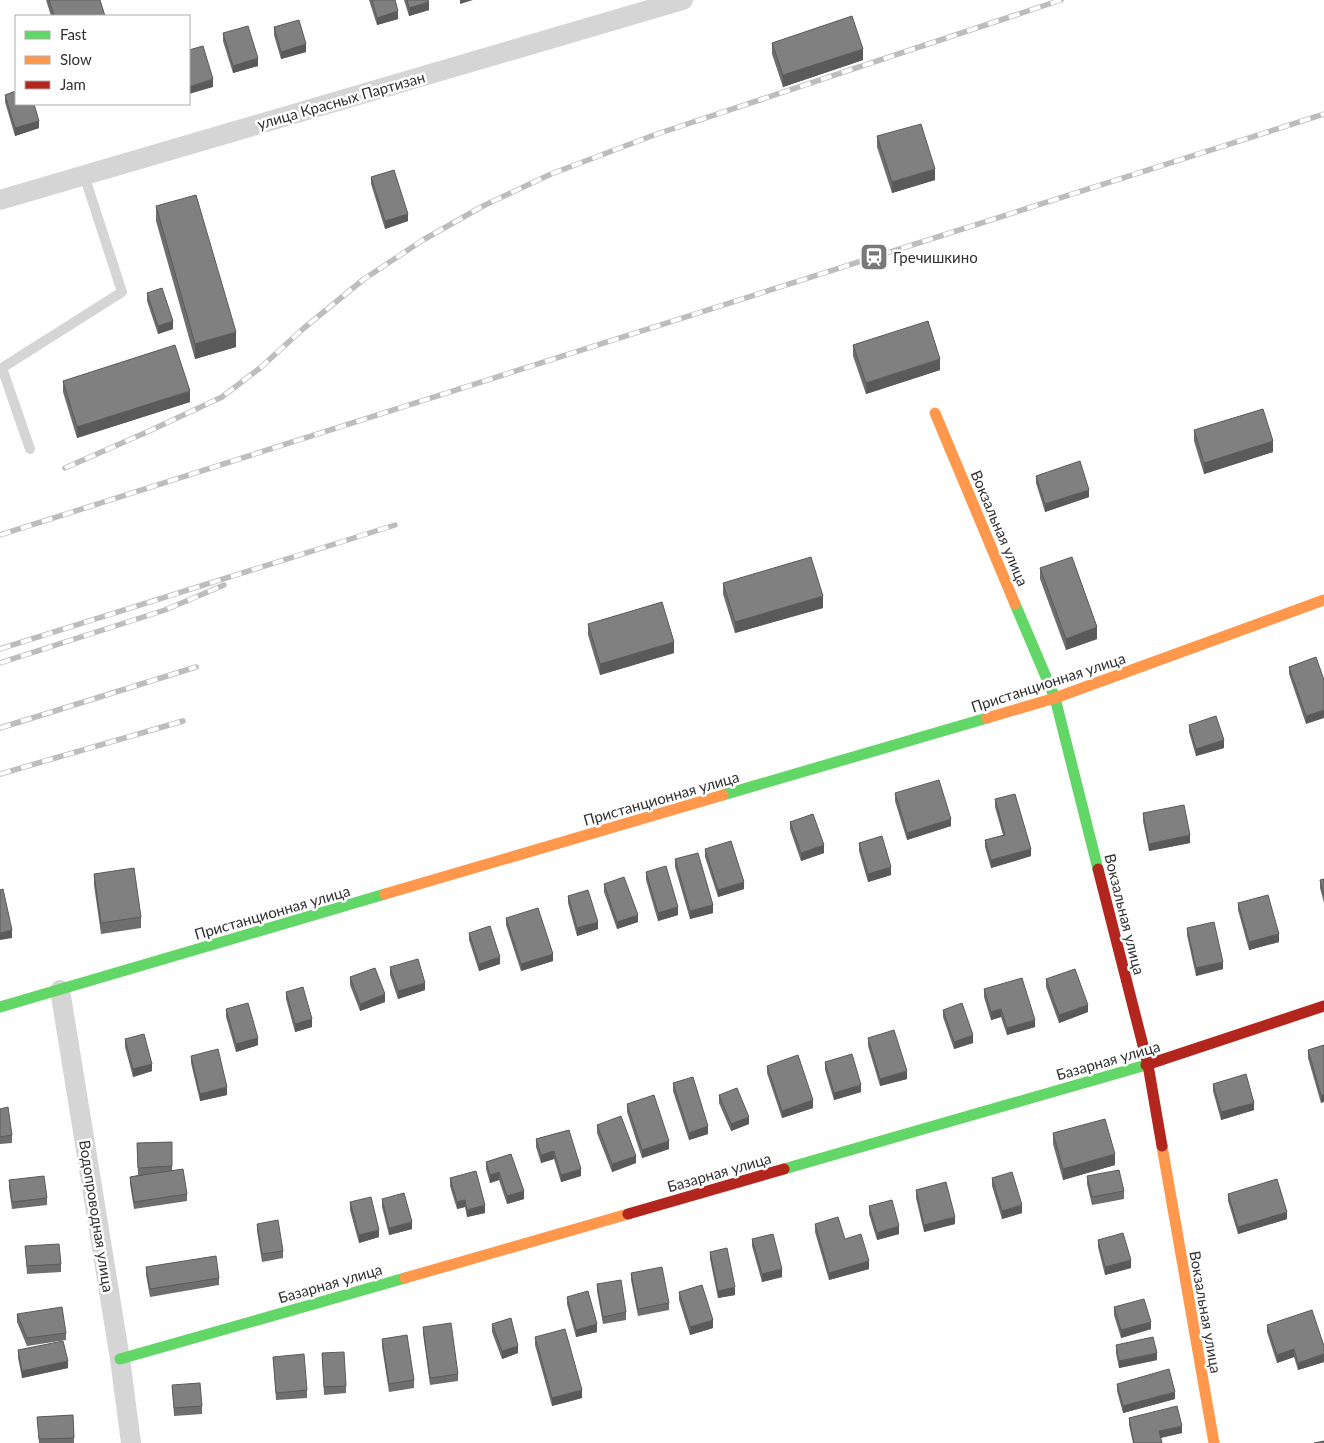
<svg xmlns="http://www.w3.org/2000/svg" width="1324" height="1443" font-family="Lato,sans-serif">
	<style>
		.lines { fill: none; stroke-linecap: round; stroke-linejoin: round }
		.lane { stroke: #d5d5d5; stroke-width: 10 }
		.street { stroke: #d5d5d5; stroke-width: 20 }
		.fast { stroke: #63d668; stroke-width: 11 }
		.slow { stroke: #ff974d; stroke-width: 11 }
		.jam { stroke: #b3261e; stroke-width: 11 }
		.rail-casing { stroke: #bdbdbd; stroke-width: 5.5 }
		.rail { stroke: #fff; stroke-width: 4; stroke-dasharray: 11; stroke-linecap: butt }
		.wall { fill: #6e6e6e }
		.shaded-wall { fill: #5a5a5a }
		.building { fill: #808080; stroke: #5a5a5a }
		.labels { text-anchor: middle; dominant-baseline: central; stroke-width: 5; stroke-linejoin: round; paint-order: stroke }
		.street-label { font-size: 15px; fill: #313131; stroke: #fff }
		.poi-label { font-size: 15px; fill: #313131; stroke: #fff; text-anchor: start }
	</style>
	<rect width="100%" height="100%" fill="#fff"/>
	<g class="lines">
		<!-- lane -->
		<path class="lane" d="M30 449 2 368 122 292 84 175"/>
		<!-- street -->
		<path class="street" d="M0 200 683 0
			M60 990 120 1359 131 1443"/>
		<!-- fast -->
		<path class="fast" d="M1015 604 1055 698 1098 869
			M723 795 987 718
			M0 1007 385 894
			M784 1169 1146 1065
			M120 1359 405 1278"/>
		<!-- slow -->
		<path class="slow" d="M935 413 1015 604
			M987 718 1055 698 1324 600
			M385 894 723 795
			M1162 1146 1214 1443
			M405 1278 628 1214"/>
		<!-- jam -->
		<path class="jam" d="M1098 869 1148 1065 1162 1146
			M1146 1065 1324 1006
			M628 1214 784 1169"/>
		<defs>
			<path id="rail" d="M65 468 147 432 222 397 260 368 304 328 364 279 423 240 483 206 551 174 654 135 1061 0
				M0 535 1324 114
				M0 649 395 525
				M0 663 165 610 224 585
				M0 728 196 667
				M0 774 183 721"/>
		</defs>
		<!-- rail casing -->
		<use href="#rail" class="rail-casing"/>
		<!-- rail -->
		<use href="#rail" class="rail"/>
	</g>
	<!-- wall -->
	<path class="wall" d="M46 0H100L105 16H51Z
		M369 0H395L398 19 377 25Z
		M404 0H428L429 10 409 16Z
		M274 27 306 52 281 59 274 35Z
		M223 33 258 66 233 73 223 41Z
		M772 43 863 60 783 87 772 54Z
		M5 95 39 128 15 136 5 102Z
		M877 136 935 180 892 193 877 147Z
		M371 177 408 221 385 229 371 184Z
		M156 206 236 347 195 359 156 221Z
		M147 293 173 329 158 334 147 301Z
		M853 345 940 370 866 394 853 356Z
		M63 381 190 402 77 438 63 392Z
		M1194 430 1273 452 1204 474 1194 441Z
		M1036 476 1089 497 1045 512 1036 483Z
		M1040 568 1097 639 1066 650 1040 579Z
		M723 583 823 608 735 633 723 594Z
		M588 624 674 653 600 675 588 635Z
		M1316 657 1306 724 1289 674V667Z
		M1189 725 1224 748 1196 756 1189 732Z
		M895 793 951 826 907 840 895 801Z
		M995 799 1031 856 991 868 985 847V840L1003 835 995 807Z
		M1143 813 1190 843 1149 851 1143 821Z
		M790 822 824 853 801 861 790 829Z
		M859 843 891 875 868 882 859 851Z
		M705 849 744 889 718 897 705 857Z
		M675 859 713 913 690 919 675 867Z
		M646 872 678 915 658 921 646 880Z
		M94 874 141 917V928L101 934 94 885Z
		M1324 879V903L1320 888V880Z
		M604 884 638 922 617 929 604 892Z
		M568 896 598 929 577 936 568 903Z
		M1238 903 1279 942 1249 950 1238 910Z
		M506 918 553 961 521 971 506 925Z
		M1187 928 1223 969 1196 976 1187 935Z
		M469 933 500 964 479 971 469 940Z
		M390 967 425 990 398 999 390 975Z
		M350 977 385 1002 360 1011 350 985Z
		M1046 979 1088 1012 1059 1023 1046 987Z
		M984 989 1035 1027 1007 1035 1001 1017 991 1020 984 997Z
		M286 992 312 1027 295 1032 286 999Z
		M226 1009 258 1045 236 1052 226 1017Z
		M943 1010 973 1043 954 1049 943 1017Z
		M868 1038 907 1079 880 1086 868 1046Z
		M125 1039 152 1071 133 1077 125 1047Z
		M1324 1045 1321 1103 1308 1058V1050Z
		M191 1056 227 1095 200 1101 191 1063Z
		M825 1062 861 1092 834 1100 825 1070Z
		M767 1066 813 1108 782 1118 767 1073Z
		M673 1083 708 1134 689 1140 673 1091Z
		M1213 1084 1254 1110 1221 1120 1213 1091Z
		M719 1095 749 1124 731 1131 719 1103Z
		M627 1104 669 1149 642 1158 627 1112Z
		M0 1109 12 1135V1143L0 1144Z
		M597 1125 636 1163 612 1172 597 1133Z
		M569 1130 581 1176 561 1182 554 1159 541 1163 536 1147V1139Z
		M1053 1133 1115 1165 1063 1180 1053 1144Z
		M172 1142V1170L187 1194V1201L134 1209 130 1184V1177L138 1175 137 1143Z
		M511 1154 524 1199 507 1204 499 1180 490 1183 486 1169V1162Z
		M1087 1176 1124 1191V1199L1092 1205 1087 1184Z
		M450 1178 485 1213 467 1217 465 1207 457 1209 450 1186Z
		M992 1178 1022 1213 1002 1219 992 1186Z
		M9 1180 47 1198V1205L12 1209 9 1188Z
		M916 1190 955 1224 924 1232 916 1198Z
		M1228 1194 1287 1219 1238 1234 1228 1201Z
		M382 1199 412 1229 389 1235 382 1207Z
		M350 1202 379 1237 359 1243 350 1210Z
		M869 1206 899 1234 877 1240 869 1214Z
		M257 1224 283 1251V1258L262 1262 257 1231Z
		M815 1224 869 1269 829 1280 815 1232Z
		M752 1239 782 1277 762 1282 752 1246Z
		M1098 1240 1131 1268 1105 1275 1098 1247Z
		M25 1246 61 1264V1272L27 1274Z
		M710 1252 735 1295 718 1298 710 1259Z
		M146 1267 219 1278V1285L150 1297 146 1275Z
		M631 1273 669 1303V1310L638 1316 631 1280Z
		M597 1284 626 1312V1320L603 1324 597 1291Z
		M679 1292 713 1328 690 1335 679 1300Z
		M567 1297 597 1332 576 1337 567 1304Z
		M1114 1307 1151 1329 1121 1338 1114 1315Z
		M17 1314 66 1333V1340L27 1346 17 1322Z
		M492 1324 518 1353 502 1359 492 1332Z
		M1267 1325 1324 1346V1362L1298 1370 1294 1357 1277 1363 1267 1332Z
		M423 1327 458 1374V1381L430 1385 423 1334Z
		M535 1337 582 1398 552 1406 535 1345Z
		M382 1339 414 1380V1388L389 1392 382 1347Z
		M1116 1345 1157 1360 1119 1368 1116 1353Z
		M18 1350 68 1368 22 1378 18 1358Z
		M322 1353 346 1386V1393L324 1395Z
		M273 1357 307 1390V1398L276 1400Z
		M1117 1384 1175 1399 1123 1413 1117 1391Z
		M172 1385 202 1406V1414L174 1416Z
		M73 1415 74 1443H39L37 1417Z
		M1129 1418 1182 1433 1161 1438 1162 1443H1133L1129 1425Z"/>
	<!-- shaded-wall -->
	<path class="shaded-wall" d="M460 0H473L460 4Z
		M429 2V10L409 16V8Z
		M398 11V19L377 25V18Z
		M306 44V52L281 59V52Z
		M863 49V60L783 87V75Z
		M258 58V66L233 73V66Z
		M213 79V87L189 94V87Z
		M39 121V128L15 136V128Z
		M935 169V180L892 193V182Z
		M408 214V221L385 229V221Z
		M173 321V329L158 334V326Z
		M236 332V347L195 359V344Z
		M940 359V370L866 394V383Z
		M190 391V402L77 438V427Z
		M1273 441V452L1204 474V463Z
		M1089 490V497L1045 512V504Z
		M823 596V608L735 633V622Z
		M1097 627V639L1066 650V639Z
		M674 642V653L600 675V664Z
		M1324 710V718L1306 724V716Z
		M1224 740V748L1196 756V749Z
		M951 819V826L907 840V833Z
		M1190 835V843L1149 851V844Z
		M824 845V853L801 861V853Z
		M1031 849V856L991 868V860Z
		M891 867V875L868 882V874Z
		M744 882V889L718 897V890Z
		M713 905V913L690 919V911Z
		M678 907V915L658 921V913Z
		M638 915V922L617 929V922Z
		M598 922V929L577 936V928Z
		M12 930V938L0 940V933Z
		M1279 934V942L1249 950V942Z
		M553 954V961L521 971V964Z
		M500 957V964L479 971V964Z
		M1223 962V969L1196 976V968Z
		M425 983V990L398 999V991Z
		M385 994V1002L360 1011V1004Z
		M1088 1005V1012L1059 1023V1015Z
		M1001 1009V1017L991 1020V1012Z
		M312 1019V1027L295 1032V1024Z
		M1035 1020V1027L1007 1035V1028Z
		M973 1035V1043L954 1049V1042Z
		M258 1038V1045L236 1052V1044Z
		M152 1064V1071L133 1077V1069Z
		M907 1071V1079L880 1086V1079Z
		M861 1085V1092L834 1100V1093Z
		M227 1087V1095L200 1101V1094Z
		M1321 1095H1324V1102L1321 1103Z
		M813 1100V1108L782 1118V1111Z
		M1254 1103V1110L1221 1120V1112Z
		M749 1117V1124L731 1131V1124Z
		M708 1126V1134L689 1140V1133Z
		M669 1141V1149L642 1158V1150Z
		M554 1151V1159L541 1163V1155Z
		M1115 1154V1165L1063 1180V1169Z
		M636 1156V1163L612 1172V1164Z
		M581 1169V1176L561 1182V1175Z
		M499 1172V1180L490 1183V1175Z
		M524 1191V1199L507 1204V1196Z
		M465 1200V1207L457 1209V1202Z
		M485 1205V1213L467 1217V1210Z
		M1022 1205V1213L1002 1219V1211Z
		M1287 1212V1219L1238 1234V1227Z
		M955 1217V1224L924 1232V1225Z
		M412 1222V1229L389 1235V1228Z
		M899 1226V1234L877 1240V1233Z
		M379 1230V1237L359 1243V1235Z
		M1131 1260V1268L1105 1275V1267Z
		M869 1261V1269L829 1280V1273Z
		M782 1269V1277L762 1282V1274Z
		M735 1287V1295L718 1298V1291Z
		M713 1320V1328L690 1335V1327Z
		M1151 1322V1329L1121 1338V1330Z
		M597 1324V1332L576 1337V1330Z
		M518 1346V1353L502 1359V1351Z
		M1294 1349V1357L1277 1363V1355Z
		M1157 1353V1360L1119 1368V1361Z
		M1324 1354V1362L1298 1370V1363Z
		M68 1361V1368L22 1378V1371Z
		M582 1390V1398L552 1406V1398Z
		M1175 1392V1399L1123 1413V1406Z
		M1182 1426V1433L1159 1438V1431Z"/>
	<!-- building -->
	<path class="building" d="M49 0H100L105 16H54Z
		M372 0H395L398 11 377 18Z
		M407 0H428L429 2 409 8Z
		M852 16 863 49 783 75 772 43Z
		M299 20 306 44 281 52 274 27Z
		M248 26 258 58 233 66 223 33Z
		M203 46 213 79 189 87V50Z
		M16 91V104H34L39 121 15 128 5 95Z
		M921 124 935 169 892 182 877 136Z
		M394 170 408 214 385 221 371 177Z
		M196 195 236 332 195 344 156 206Z
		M162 288 173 321 158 326 147 293Z
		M928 321 940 359 866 383 853 345Z
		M175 345 190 391 77 427 63 381Z
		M1263 409 1273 441 1204 463 1194 430Z
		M1080 461 1089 490 1045 504 1036 476Z
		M811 557 823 596 735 622 723 583Z
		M1072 557 1097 627 1066 639 1040 568Z
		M662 602 674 642 600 664 588 624Z
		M1316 657 1324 680V710L1306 716 1289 667Z
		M1216 716 1224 740 1196 749 1189 725Z
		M939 780 951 819 907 833 895 793Z
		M1015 794 1031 849 991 860 985 840 1005 835 995 799Z
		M1184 805 1190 835 1149 844 1143 813Z
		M813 814 824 845 801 853 790 822Z
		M882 836 891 867 868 874 859 843Z
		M731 841 744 882 718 890 705 849Z
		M698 853 713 905 690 911 675 859Z
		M666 866 678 907 658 913 646 872Z
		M134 868 141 917 101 923 94 874Z
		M624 877 638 915 617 922 604 884Z
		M1324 879V895L1320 880Z
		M3 889 12 930 0 933V890Z
		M588 890 598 922 577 928 568 896Z
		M1268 895 1279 934 1249 942 1238 903Z
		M538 908 553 954 521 964 506 918Z
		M1214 922 1223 962 1196 968 1187 928Z
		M490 926 500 957 479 964 469 933Z
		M418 959 425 983 398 991 390 967Z
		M375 968 385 994 360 1004 350 977Z
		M1075 969 1088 1005 1059 1015 1046 979Z
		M1022 978 1035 1020 1007 1028 1001 1009 991 1012 984 989Z
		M303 987 312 1019 295 1024 286 992Z
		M248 1003 258 1038 236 1044 226 1009Z
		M962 1003 973 1035 954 1042 943 1010Z
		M894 1030 907 1071 880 1079 868 1038Z
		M144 1034 152 1064 133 1069 125 1039Z
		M1324 1045V1095H1321L1308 1050Z
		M218 1049 227 1087 200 1094 191 1056Z
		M852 1054 861 1085 834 1093 825 1062Z
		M798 1055 813 1100 782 1111 767 1066Z
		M1246 1074 1254 1103 1221 1112 1213 1084Z
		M693 1077 708 1126 689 1133 673 1083Z
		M737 1088 749 1117 731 1124 719 1095Z
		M654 1095 669 1141 642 1150 627 1104Z
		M8 1107 12 1135 0 1137V1109Z
		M621 1116 636 1156 612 1164 597 1125Z
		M1105 1119 1115 1154 1063 1169 1053 1133Z
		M569 1130 581 1169 561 1175 554 1151 541 1155 536 1139Z
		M172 1142V1166L138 1168 137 1143Z
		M511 1154 524 1191 507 1196 499 1172 490 1175 486 1162Z
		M183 1169 187 1194 134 1202 130 1177Z
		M1119 1170 1124 1191 1092 1197 1087 1176Z
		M476 1171 485 1205 467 1210 465 1200 457 1202 450 1178Z
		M1012 1172 1022 1205 1002 1211 992 1178Z
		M44 1176 47 1198 12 1202 9 1180Z
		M1277 1179 1287 1212 1238 1227 1228 1194Z
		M946 1182 955 1217 924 1225 916 1190Z
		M404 1193 412 1222 389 1228 382 1199Z
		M371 1197 379 1230 359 1235 350 1202Z
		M892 1200 899 1226 877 1233 869 1206Z
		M838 1217 845 1239 861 1234 869 1261 829 1273 815 1224Z
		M278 1220 283 1251 262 1254 257 1224Z
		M1123 1233 1131 1260 1105 1267 1098 1240Z
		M773 1234 782 1269 762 1274 752 1239Z
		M59 1244 61 1264 27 1266 25 1246Z
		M727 1248 735 1287 718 1291 710 1252Z
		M216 1256 219 1278 150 1289 146 1267Z
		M662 1267 669 1303 638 1309 631 1273Z
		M621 1280 626 1312 603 1317 597 1284Z
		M702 1285 713 1320 690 1327 679 1292Z
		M588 1291 597 1324 576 1330 567 1297Z
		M1144 1299 1151 1322 1121 1330 1114 1307Z
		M62 1307 66 1333 27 1338 17 1314Z
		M1312 1310 1324 1346V1354L1298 1363 1294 1349 1277 1355 1267 1325Z
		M511 1318 518 1346 502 1351 492 1324Z
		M451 1323 458 1374 430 1378 423 1327Z
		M565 1329 582 1390 552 1398 535 1337Z
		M407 1335 414 1380 389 1384 382 1339Z
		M1153 1337 1157 1353 1119 1361 1116 1345Z
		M63 1341 68 1361 22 1371 18 1350Z
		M344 1352 346 1386 324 1387 322 1353Z
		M304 1354 307 1390 276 1393 273 1357Z
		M1169 1369 1175 1392 1123 1406 1117 1384Z
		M200 1383 202 1406 174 1408 172 1385Z
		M1177 1406 1182 1426 1159 1431 1162 1443H1134L1129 1418Z
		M73 1415 74 1438 39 1439 37 1417Z
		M1324 1441V1443H1314Z"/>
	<!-- icons -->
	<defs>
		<symbol id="station-square" viewBox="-11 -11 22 22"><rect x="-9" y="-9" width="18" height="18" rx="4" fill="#797979" stroke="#fff"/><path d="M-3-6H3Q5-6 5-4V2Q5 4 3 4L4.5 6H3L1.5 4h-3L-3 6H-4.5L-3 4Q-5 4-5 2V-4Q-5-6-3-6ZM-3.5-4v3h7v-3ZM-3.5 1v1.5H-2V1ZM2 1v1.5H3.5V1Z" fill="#fff"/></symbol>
	</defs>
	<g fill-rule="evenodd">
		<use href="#station-square" x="858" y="241" width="32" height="32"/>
	</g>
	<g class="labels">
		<!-- street labels -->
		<g class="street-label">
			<text transform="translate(341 100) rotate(-16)">улица Красных Партизан</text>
			<text transform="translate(1000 528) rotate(67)">Вокзальная улица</text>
			<text transform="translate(1048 682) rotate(-18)">Пристанционная улица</text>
			<text transform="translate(661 798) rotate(-16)">Пристанционная улица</text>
			<text transform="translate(272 912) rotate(-16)">Пристанционная улица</text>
			<text transform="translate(1125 914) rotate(76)">Вокзальная улица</text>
			<text transform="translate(1108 1060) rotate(-16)">Базарная улица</text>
			<text transform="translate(719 1172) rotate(-16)">Базарная улица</text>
			<text transform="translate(97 1216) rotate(81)">Водопроводная улица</text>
			<text transform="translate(330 1283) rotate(-16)">Базарная улица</text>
			<text transform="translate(1206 1312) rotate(80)">Вокзальная улица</text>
		</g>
		<!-- poi labels -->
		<g class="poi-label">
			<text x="893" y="257">Гречишкино</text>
		</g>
	</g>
	<!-- legend -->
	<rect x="15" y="15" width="175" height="90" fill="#ffffff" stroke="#adadad"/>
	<rect x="25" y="31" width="25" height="8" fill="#63d668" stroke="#adadad"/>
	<text x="60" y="40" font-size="15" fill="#313131">Fast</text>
	<rect x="25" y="56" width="25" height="8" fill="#ff974d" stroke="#adadad"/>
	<text x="60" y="65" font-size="15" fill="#313131">Slow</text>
	<rect x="25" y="81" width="25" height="8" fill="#b3261e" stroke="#adadad"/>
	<text x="60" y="90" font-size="15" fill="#313131">Jam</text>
</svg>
